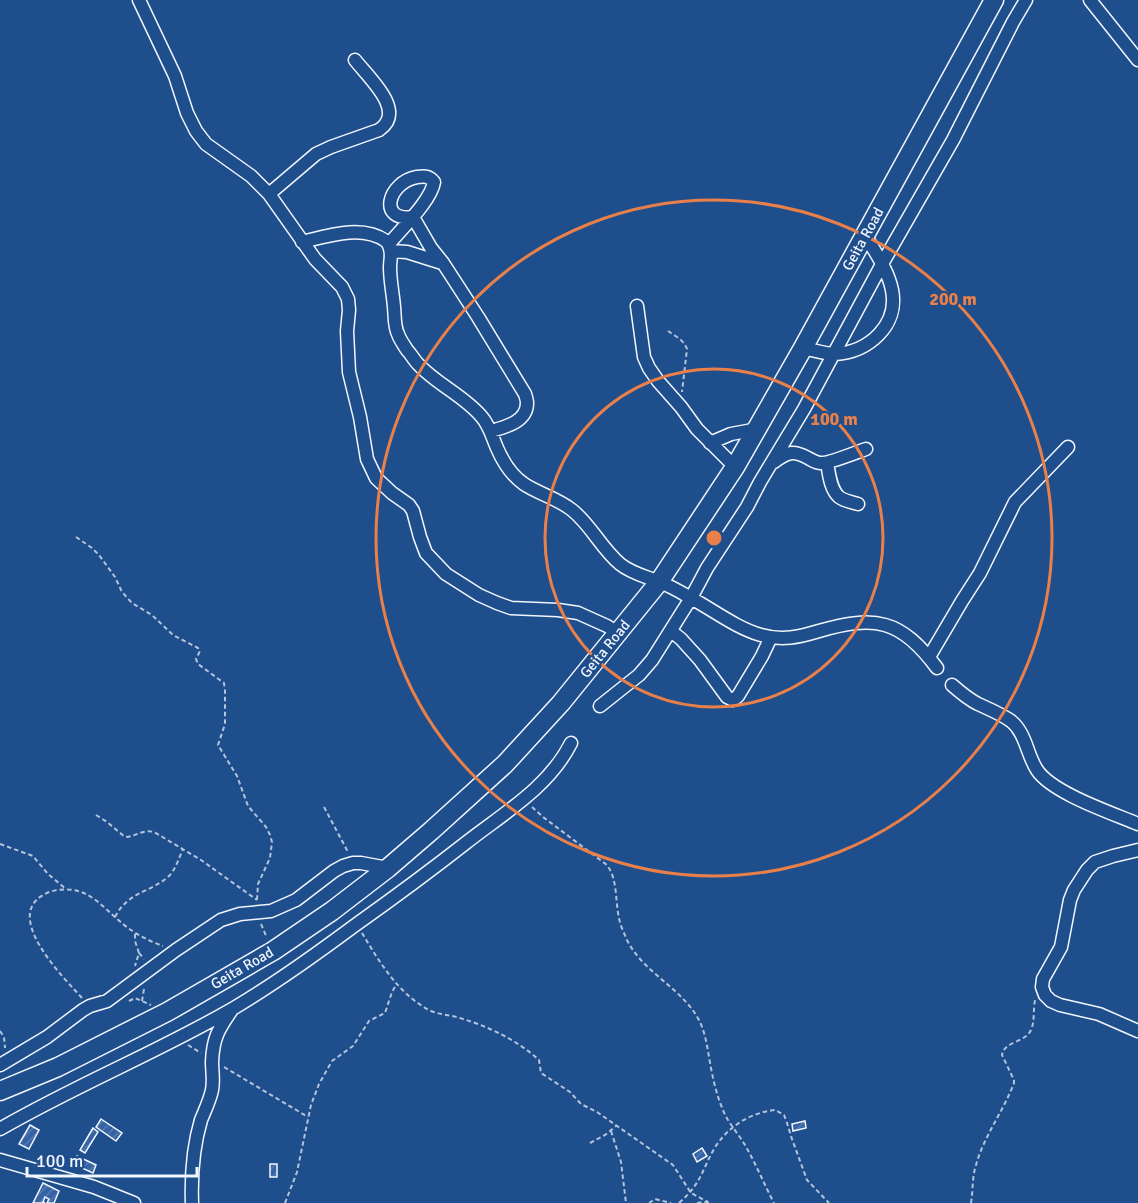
<svg xmlns="http://www.w3.org/2000/svg" width="1138" height="1203" font-family="Signika,sans-serif">
	<style>
		.building { fill: url(#building-hatch); stroke: #f2f6ff; stroke-width: 1.5 }
		.lines { fill: none; stroke-linecap: round; stroke-linejoin: round }
		.minor-casing { stroke: #f2f6ff; stroke-width: 15 }
		.highway-casing { stroke: #f2f6ff; stroke-width: 21 }
		.path { stroke: #b3c4dc; stroke-width: 2; stroke-dasharray: 4.5 3; stroke-linecap: butt }
		.minor { stroke: #1f4e8c; stroke-width: 12 }
		.highway { stroke: #1f4e8c; stroke-width: 18 }
		.ring { fill: none; stroke: #ea8049; stroke-width: 3 }
		.labels { text-anchor: middle; dominant-baseline: central; stroke-width: 4.5; stroke-linejoin: round; paint-order: stroke }
		.street-label { font-size: 15px; fill: #f2f6ff; stroke: #1f4e8c }
		.centre { fill: #ea8049; stroke: #1f4e8c; stroke-width: 3 }
		.ring-label { font-size: 18px; text-anchor: middle; font-weight: bold; fill: #ea8049; stroke: #1f4e8c; stroke-width: 4.5; stroke-linejoin: round; paint-order: stroke }
	</style>
	<defs>
		<pattern id="building-hatch" width="6" height="6" patternUnits="userSpaceOnUse" patternTransform="scale(1.5)"><rect width="6" height="6" fill="#3563a3"/><path d="M-1 1l2-2M0 6l6-6M5 7l2-2" fill="none" stroke="#537ab1"/></pattern>
	</defs>
	<rect width="100%" height="100%" fill="#1f4e8c"/>
	<!-- building -->
	<path class="building" d="M101 1119 122 1133 116 1141 96 1127Z
		M805 1121 806 1128 793 1131 792 1124Z
		M30 1125 39 1130 29 1149 19 1144Z
		M93 1128 98 1132 85 1153 80 1150Z
		M702 1148 707 1156 697 1162 693 1154Z
		M77 1156 96 1165 93 1173 73 1164Z
		M270 1164H277V1177H270Z
		M43 1183 59 1191 54 1203H47L49 1199 45 1197 43 1202 45 1203H33Z"/>
	<g class="lines">
		<defs>
			<path id="minor" d="M139 0 175 76 187 113 196 131 206 144 251 176 269 194 315 259 342 287 348 299 349 310 347 331 349 372 360 417 367 459 376 478 392 493 409 505 413 511 420 537 426 553 446 574 479 595 497 603 511 608 558 610 578 613 607 626 618 633
				M1090 0 1138 60
				M269 194 316 154 331 147 379 130C407 111 369 78 355 60
				M302 242C327 236 362 224 386 241 389 244 389 245 390 249 392 255 390 261 390 267 390 281 393 294 394 307 395 316 394 326 398 334 400 340 404 345 407 350 411 354 414 360 418 364 436 384 463 395 481 416 490 426 492 437 497 448 503 462 511 475 524 484 539 494 557 498 572 510 591 525 601 548 620 564 631 573 644 576 657 581 668 585 679 591 689 597 712 609 736 628 761 635 782 641 799 637 819 631 875 615 901 619 937 668
				M389 244C401 229 431 201 434 182 429 176 425 176 417 177 388 182 377 222 413 217L431 248 443 263 478 317 525 394C526 397 527 400 527 403 527 422 505 427 491 431
				M391 251 407 252 442 263
				M637 306 644 357 649 368 658 381 681 407 697 429 735 467
				M803 348C813 350 825 354 835 354 869 352 899 325 892 290 888 270 875 252 865 235
				M710 443 731 434 758 429
				M774 462C787 452 793 450 808 458 812 460 816 463 821 463 828 464 857 452 866 449
				M827 463C829 473 830 489 839 497 844 501 852 502 858 504
				M671 631 681 639 700 660 727 697 733 700 738 696 762 656 771 637
				M929 657 962 601 980 573 1015 502 1068 447
				M952 685C960 692 968 699 978 704 989 709 1001 714 1011 721 1026 733 1027 755 1037 770 1052 793 1112 813 1138 824
				M600 706 639 675 652 660 691 598 707 568 747 507 760 482 804 409 882 264 953 140 1013 22 1026 0
				M1138 850 1113 856 1095 862 1087 870 1074 890 1070 900 1061 947 1043 979 1042 987 1045 995 1051 1001 1060 1005 1099 1014 1138 1031
				M0 1065 47 1037 83 1010 90 1006 107 1001 176 950 221 920 240 914 271 911 296 900 334 871 343 866 353 863H361L388 868
				M0 1129C76 1085 158 1052 234 1008 276 983 315 955 354 926 392 899 430 871 467 842 504 813 549 787 571 743
				M0 1160 94 1187 134 1203
				M192 1203C191 1175 193 1147 201 1120 205 1110 210 1100 212 1090 214 1080 212 1071 212 1062 213 1038 218 1030 231 1011"/>
			<path id="highway" d="M0 1091 58 1067 167 1012 273 951 332 911 388 868 431 831 505 764 561 703 659 582 735 467 803 348 994 0"/>
		</defs>
		<!-- minor casing -->
		<use href="#minor" class="minor-casing"/>
		<!-- highway casing -->
		<use href="#highway" class="highway-casing"/>
		<!-- path -->
		<path class="path" d="M668 331C675 336 684 340 687 349L682 392
			M76 537 92 548 99 555 115 577 122 592 132 603 152 615 173 635 198 648 200 651 196 659 198 664 224 683 225 691V724L218 745 237 776 248 806 266 827 270 835 272 842 270 858 258 884 257 900
			M324 807 348 852
			M532 807 543 817 607 865C618 880 615 901 619 918 620 925 624 933 627 940 644 974 683 988 700 1022 705 1033 707 1045 709 1057 712 1075 716 1094 723 1110 728 1123 738 1133 745 1145 756 1164 764 1184 774 1203
			M96 815 107 822 125 837C136 837 141 829 154 832L201 860 257 900
			M0 844 33 856 48 874 66 889
			M115 917C128 891 153 892 170 875 176 868 179 858 183 849
			M261 924 267 938
			M362 933C380 963 399 995 431 1011 441 1015 452 1015 463 1019 490 1027 518 1041 539 1060L541 1073 570 1092 581 1104 597 1112 673 1165 691 1193 708 1202
			M135 934V941L139 953 135 966
			M139 953 144 959
			M82 998C65 979 3 918 43 895 53 889 67 888 78 891 96 896 109 913 123 924 135 934 149 941 163 946
			M129 1001 135 998 151 1005
			M142 1001 144 989
			M0 1031 4 1037 5 1048
			M188 1045 201 1053
			M224 1067 308 1117
			M611 1131 621 1162 626 1203
			M590 1143 605 1135 616 1126
			M285 1203 297 1172 311 1105 319 1084 332 1061 353 1046 369 1021 385 1013 392 992 396 985
			M649 1203 655 1199 671 1203
			M679 1203C701 1184 701 1172 714 1149 728 1126 750 1113 775 1110L784 1115 787 1123 792 1139 807 1180 829 1203
			M697 1203 704 1202 712 1203
			M971 1203C973 1191 972 1177 976 1165 984 1136 1003 1112 1014 1083V1080L1002 1055C1004 1041 1025 1043 1031 1030 1035 1021 1033 1009 1035 1000"/>
		<!-- minor -->
		<use href="#minor" class="minor"/>
		<!-- highway -->
		<use href="#highway" class="highway"/>
	</g>
	<!-- distance rings -->
	<g class="ring">
		<circle cx="714" cy="538" r="169"/>
		<circle cx="714" cy="538" r="338"/>
	</g>
	<g class="labels">
		<!-- street labels -->
		<g class="street-label">
			<text transform="translate(863 239) rotate(-61)">Geita Road</text>
			<text transform="translate(605 649) rotate(-51)">Geita Road</text>
			<text transform="translate(242 968) rotate(-30)">Geita Road</text>
		</g>
	</g>
	<circle cx="714" cy="538" r="9" class="centre"/>
	<g class="ring-label">
		<text x="953" y="305">200 m</text>
		<text x="834" y="425">100 m</text>
	</g>
	<!-- scale -->
	<path d="M27 1167v9h170v-9" fill="none" stroke="#f2f6ff" stroke-width="3"/>
	<text x="36" y="1167" font-size="18" fill="#f2f6ff" stroke="#1f4e8c" stroke-width="4.5" paint-order="stroke">100 m</text>
</svg>
